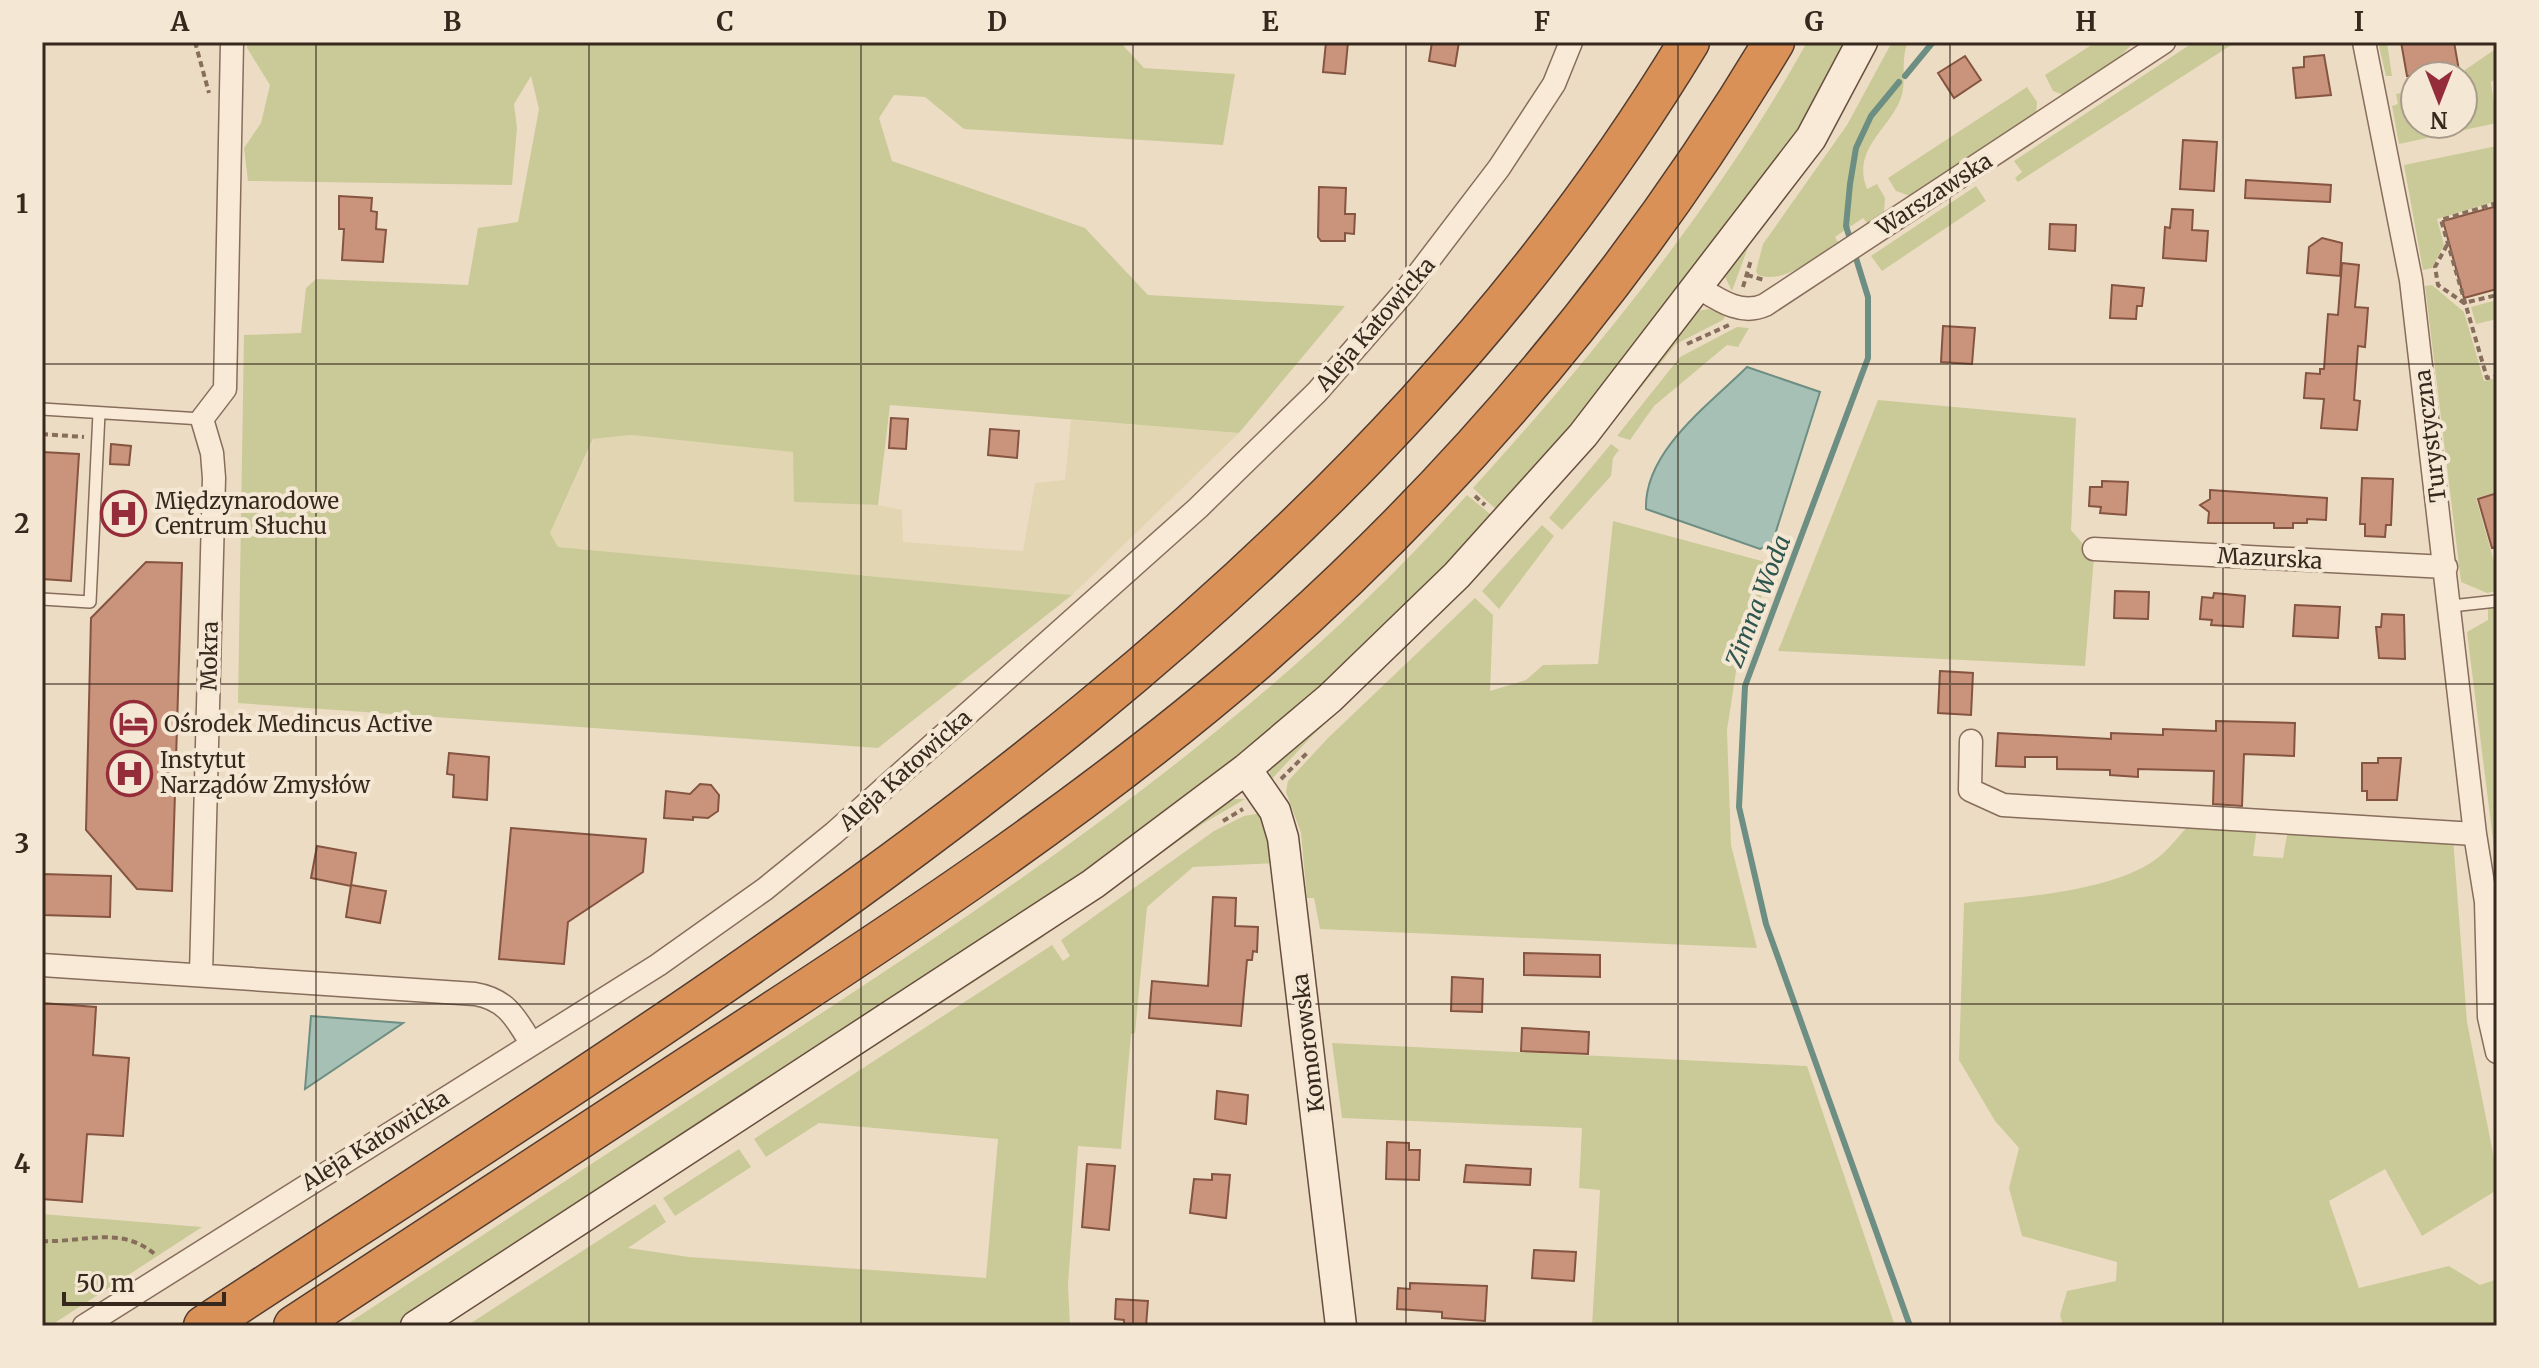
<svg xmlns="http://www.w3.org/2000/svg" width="2539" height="1368" font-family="Merriweather,serif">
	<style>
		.farmland { fill: #e2d5b1 }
		.green { fill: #caca98 }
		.water { fill: #a6c0b5; stroke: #6d8e82; stroke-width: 2 }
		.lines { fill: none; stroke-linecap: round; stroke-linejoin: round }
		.stream { stroke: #6d8e82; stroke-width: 6 }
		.building { fill: #ca937b; stroke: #855541; stroke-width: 2 }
		.lane-casing { stroke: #876d5b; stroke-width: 14 }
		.street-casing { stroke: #876d5b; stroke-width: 25 }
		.secondary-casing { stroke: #684e3e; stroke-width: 33 }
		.highway-casing { stroke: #543c2f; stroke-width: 43 }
		.path { stroke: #876d5b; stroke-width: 4; stroke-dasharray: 6 4; stroke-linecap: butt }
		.lane { stroke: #f8ead7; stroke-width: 11 }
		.street { stroke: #f8ead7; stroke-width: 22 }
		.secondary { stroke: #f8ead7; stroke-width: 30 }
		.highway { stroke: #d99157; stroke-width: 40 }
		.grid { fill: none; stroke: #37281e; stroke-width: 2; stroke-opacity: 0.55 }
		.labels { text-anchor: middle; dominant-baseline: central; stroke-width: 8; stroke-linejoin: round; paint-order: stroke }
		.street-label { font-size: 22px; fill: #37281e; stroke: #f4e7d3 }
		.poi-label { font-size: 22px; fill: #37281e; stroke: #f4e7d3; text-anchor: start }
		.water-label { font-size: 24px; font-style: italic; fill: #2e564f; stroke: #f4e7d3 }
		.neatline { fill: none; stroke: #37281e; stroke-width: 3 }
		.grid-label { font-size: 26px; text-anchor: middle; font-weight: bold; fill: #37281e }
	</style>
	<rect width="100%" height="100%" fill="#eddcc4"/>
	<!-- farmland -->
	<path class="farmland" d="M1071 420 1239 433 1072 595 557 547 550 533 594 439 631 435 794 452V502L878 505 902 510 903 542 1023 551 1035 483 1065 480Z"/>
	<!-- green -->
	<path class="green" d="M247 42H1120L1144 68 1235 74 1223 145 964 129 925 97 894 95 879 118 892 161 1085 228 1148 295 1345 306 1239 433 890 405 878 505 794 502 793 452 631 435 593 439 550 533 558 547 1072 595 878 748 238 703 244 335 301 333 306 288 316 279 468 285 478 228 518 222 539 109 531 76 514 104 517 128 512 185 248 181 244 148 261 123 270 85 247 48Z
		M1807 42H1851L1826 91 1753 197 1501 514 1473 488C1594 355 1720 200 1807 42Z
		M1874 42H1878L1856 84 1750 242 1732 291 1724 275Z
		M1892 42H1908C1900 60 1907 80 1901 98 1890 129 1851 149 1867 189L1877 184 1885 198 1884 213 1867 223 1863 218 1835 237 1838 242C1816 256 1785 285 1758 275L1756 271 1763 244 1847 125Z
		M2096 42H2134L2113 64 2064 95 2053 91 2045 75Z
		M2194 42H2236L2018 182 2015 178 2022 172 2014 161Z
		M2378 42H2387L2392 76H2386Z
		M2497 48V79L2491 82 2497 123 2399 144 2392 106 2398 104 2396 94 2415 90V124H2463L2462 72Z
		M2027 87 2037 102 2036 114 1910 196 1896 191 1888 178Z
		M2497 146V201L2437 219 2444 245 2432 268 2423 270 2404 165Z
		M1976 186 1986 201 1882 271 1871 256Z
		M2432 285 2464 312 2484 381 2497 378V492L2476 498 2497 572V591L2487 593 2461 582 2425 286Z
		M2497 300V319L2476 324 2471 307Z
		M1709 309 1725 316 1723 320 1676 344 1609 427 1697 311Z
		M1737 327 1749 328 1738 347 1727 345 1654 406 1630 440 1617 436 1680 357Z
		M1878 400 2076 418 2071 530 2094 557 2085 666 1778 651Z
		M1611 444 1619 450 1613 458 1611 476 1562 530 1549 518Z
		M1467 495 1495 518 1365 652 1258 746 1085 875 396 1326H344C493 1228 642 1131 791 1033 1032 876 1275 710 1467 495Z
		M1613 521 1773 564 1737 665 1727 730 1731 845 1757 948 1320 929 1314 898H1307L1301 833 1286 792 1288 781 1328 738 1475 598 1493 615 1490 691 1526 680 1543 665 1598 664Z
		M1542 525 1554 536 1499 609 1482 591Z
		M1462 589H1465L1312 736 1270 781V765Z
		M2497 608V872L2467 632 2488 620V609Z
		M1228 799H1245L1204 823 1054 929V925Z
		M1261 813 1275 863 1193 867 1147 907 1135 1033 1131 1034 1121 1149 1078 1146 1068 1285 1070 1326H472L471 1323 655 1204 666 1222 628 1248 689 1257 986 1278 998 1139 819 1123 766 1157 754 1139 1052 945 1063 961 1070 956 1061 940 1214 831 1244 816Z
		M2190 824 2257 827 2253 856 2283 858 2288 829 2453 838 2467 1022 2497 1173V1190L2422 1236 2385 1169 2329 1201 2359 1288 2449 1266 2480 1285 2497 1279V1326H2063L2060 1315 2067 1291 2116 1281 2117 1262 2022 1236 2009 1188 2019 1148 1995 1121 1959 1060 1964 903C2019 897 2117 892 2160 856 2171 847 2180 834 2190 824Z
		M1042 934 1045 936 753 1125 754 1120Z
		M1332 1043 1807 1066 1895 1326H1592L1600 1190 1579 1188 1582 1128 1342 1118Z
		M739 1149 751 1167 675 1216 663 1198Z
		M42 1214 202 1227 50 1326H42Z"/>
	<!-- water -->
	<path class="water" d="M1747 367 1820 392 1772 544 1760 549 1646 509C1644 451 1709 405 1747 367Z
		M311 1016 403 1023 305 1089Z"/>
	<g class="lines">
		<!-- stream -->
		<path class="stream" d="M1905 76 1933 42
			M1899 82 1871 116 1856 148 1850 184 1846 226 1868 297V358L1745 686 1739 807 1766 924 1910 1326"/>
	</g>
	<!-- building -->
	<path class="building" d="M1326 42H1348L1345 74 1323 72Z
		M1432 42H1459L1455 66 1429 61Z
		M2401 42H2454L2460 76H2407Z
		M2324 55 2331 95 2296 98 2293 68 2304 67V57Z
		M1965 56 1981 80 1954 98 1938 73Z
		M2183 140 2217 142 2214 191 2180 189Z
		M2246 180 2331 185 2330 202 2245 198Z
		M1319 187 1346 188 1345 214H1355L1354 234 1345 233V241H1321L1318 237Z
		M339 196 372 198 371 211 377 212 376 229 386 230 383 262 342 260 344 229H339Z
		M2497 206V289L2464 298 2443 221Z
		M2172 209 2193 210 2192 230 2208 231 2206 261 2163 258 2165 227 2170 228Z
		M2050 224 2076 225 2075 251 2049 249Z
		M2322 238 2342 243 2340 276 2307 273 2309 247Z
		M2342 263 2359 265 2355 307 2368 308 2365 347 2358 346 2354 400 2360 401 2357 430 2321 428 2324 399 2304 398 2306 373 2320 374V369H2324L2328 314 2338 315Z
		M2112 285 2144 288 2142 306H2137L2136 319 2110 318Z
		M1943 326 1975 328 1972 364 1941 362Z
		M891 418 908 419 906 449 889 448Z
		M990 429 1019 431 1017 458 988 455Z
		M111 444 131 446 129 465 110 464Z
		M42 452 79 454 71 581 42 579Z
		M2362 478 2393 479 2391 525H2386L2385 537 2365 536V524H2360Z
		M2102 481 2128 482 2126 515 2100 513 2101 507 2089 506 2090 487H2102Z
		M2210 490 2327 498 2326 520 2307 519V523H2293V528H2274V523H2208L2209 512 2200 505 2210 499Z
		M2497 493V547L2492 548 2478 499Z
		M146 562 182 563 172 891 137 889 86 830 91 618Z
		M2115 591 2149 592 2148 619 2114 618Z
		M2214 593 2245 596 2243 627 2211 625 2212 620 2200 619 2202 597 2213 598Z
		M2295 605 2340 607 2338 638 2293 636Z
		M2382 614 2404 615 2405 659 2379 658 2376 627H2381Z
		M1940 671 1973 673 1971 715 1938 713Z
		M2216 721 2295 723 2294 756 2244 754 2242 806 2213 804 2214 771 2138 769V777L2110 775V770L2057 769V757H2025V767L1996 766 1998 733 2111 739V733L2163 735V729L2216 731Z
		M449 753 489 757 487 800 453 797 454 775 447 774Z
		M2378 758H2401L2397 800H2367V791H2362V763H2378Z
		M700 784 711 785 719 795 718 811 708 818 693 817V820L664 818 666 791 690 794Z
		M511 828 646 839 643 872 568 922 564 964 499 959Z
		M317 846 356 853 351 886 311 878Z
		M42 874 111 876 110 917 42 915Z
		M351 885 386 891 380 923 346 917Z
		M1213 897 1236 898 1235 926 1258 927 1257 952 1253 951 1252 960H1247L1241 1026 1149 1018 1152 981 1208 986Z
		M1524 953 1600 955V977L1524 975Z
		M1452 977 1483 979 1482 1012 1451 1011Z
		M42 1003 96 1007 93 1055 129 1058 123 1136 87 1134 82 1202 42 1199Z
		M1522 1028 1589 1032 1588 1054 1521 1051Z
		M1217 1091 1248 1095 1246 1124 1215 1119Z
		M1387 1142 1409 1143V1150H1420L1419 1180 1386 1179Z
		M1087 1164 1115 1166 1109 1230 1082 1227Z
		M1466 1165 1531 1169 1530 1185 1464 1182Z
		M1212 1174 1230 1175 1226 1218 1190 1213 1194 1179 1212 1180Z
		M1534 1250 1576 1252 1574 1281 1532 1278Z
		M1410 1283 1487 1286 1485 1321 1442 1318V1312L1397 1309 1398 1288 1410 1289Z
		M1116 1299 1148 1301 1146 1326H1124V1320L1115 1319Z"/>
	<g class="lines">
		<defs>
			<path id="lane" d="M42 409 202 419
				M42 599 90 602 99 413
				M2451 606 2497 601"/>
			<path id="street" d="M2364 42 2411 280 2475 834 2486 902 2489 1017 2497 1052
				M1698 287C1719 300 1741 316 1765 305L2164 42
				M2094 549 2446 567
				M1971 741 1970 790 2003 805 2475 834
				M42 965 475 994C506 999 516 1018 531 1043
				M201 974 214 478 212 453 202 419 225 389 232 42
				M84 1326 658 965 765 889 834 833 1198 508 1317 392 1406 290 1499 168 1554 84 1571 42"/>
			<path id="secondary" d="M1246 769 1275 811 1283 838 1341 1326
				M416 1326 1093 884 1246 769 1330 698 1457 575 1583 435 1811 138 1862 42"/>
			<path id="highway" d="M204 1326C750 968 1342 616 1689 42
				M294 1326C427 1239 560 1151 693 1064 887 938 1084 810 1259 658 1461 481 1635 273 1774 42"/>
		</defs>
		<!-- lane casing -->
		<use href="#lane" class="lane-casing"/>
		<!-- street casing -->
		<use href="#street" class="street-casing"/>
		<!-- secondary casing -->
		<use href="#secondary" class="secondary-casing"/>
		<!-- highway casing -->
		<use href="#highway" class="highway-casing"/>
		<!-- path -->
		<path class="path" d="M195 42 209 93
			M2497 203 2441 220 2487 378 2497 376
			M2447 245 2435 267 2438 285 2464 303 2497 295
			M1747 275 1764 280
			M1743 287 1751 260
			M1687 344 1729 325
			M42 434 84 437
			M1475 496 1485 505
			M1281 779 1309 751
			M1223 821 1243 809
			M42 1241C84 1243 121 1224 157 1256"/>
		<!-- lane -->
		<use href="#lane" class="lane"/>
		<!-- street -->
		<use href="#street" class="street"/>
		<!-- secondary -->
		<use href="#secondary" class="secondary"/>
		<!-- highway -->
		<use href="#highway" class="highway"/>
	</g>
	<!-- grid -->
	<path class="grid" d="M316 42V1326M589 42V1326M861 42V1326M1133 42V1326M1406 42V1326M1678 42V1326M1950 42V1326M2223 42V1326M42 364H2497M42 684H2497M42 1004H2497"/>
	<!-- icons -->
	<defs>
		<symbol id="hospital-ring" viewBox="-11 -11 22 22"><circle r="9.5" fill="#f4e7d3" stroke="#942d39" stroke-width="1.5"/><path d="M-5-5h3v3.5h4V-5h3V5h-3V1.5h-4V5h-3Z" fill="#942d39"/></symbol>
		<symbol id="hotel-ring" viewBox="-11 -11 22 22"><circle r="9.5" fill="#f4e7d3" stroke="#942d39" stroke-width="1.5"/><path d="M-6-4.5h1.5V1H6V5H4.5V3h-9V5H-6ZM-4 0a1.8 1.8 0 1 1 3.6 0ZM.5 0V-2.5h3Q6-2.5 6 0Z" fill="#942d39"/></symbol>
	</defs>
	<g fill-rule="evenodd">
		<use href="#hospital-ring" x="98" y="488" width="51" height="51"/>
		<use href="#hotel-ring" x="108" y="698" width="51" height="51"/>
		<use href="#hospital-ring" x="104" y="748" width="51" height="51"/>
	</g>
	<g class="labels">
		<!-- street labels -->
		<g class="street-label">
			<text transform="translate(1934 194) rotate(-33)">Warszawska</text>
			<text transform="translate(1375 324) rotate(-49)">Aleja Katowicka</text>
			<text transform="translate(2430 436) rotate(-97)">Turystyczna</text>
			<text transform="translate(2270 558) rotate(3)">Mazurska</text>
			<text transform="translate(209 656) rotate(-89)">Mokra</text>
			<text transform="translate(905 770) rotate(-42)">Aleja Katowicka</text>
			<text transform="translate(1308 1043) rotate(-97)">Komorowska</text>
			<text transform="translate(375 1140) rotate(-32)">Aleja Katowicka</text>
		</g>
		<!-- poi labels -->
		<g class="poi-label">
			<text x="155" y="501">Międzynarodowe<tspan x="155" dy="25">Centrum Słuchu</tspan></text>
			<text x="164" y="724">Ośrodek Medincus Active</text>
			<text x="160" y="760">Instytut<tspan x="160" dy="25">Narządów Zmysłów</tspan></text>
		</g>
		<!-- water labels -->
		<g class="water-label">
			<text transform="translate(1758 601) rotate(-69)">Zimna Woda</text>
		</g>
	</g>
	<!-- border -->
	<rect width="2539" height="1368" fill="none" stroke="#f4e7d3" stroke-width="88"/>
	<!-- north arrow -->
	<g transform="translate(2439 100) rotate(180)"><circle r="38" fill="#f4e7d3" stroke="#a89b8b" stroke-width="2"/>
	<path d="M0-6L14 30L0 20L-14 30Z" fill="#942d39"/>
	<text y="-12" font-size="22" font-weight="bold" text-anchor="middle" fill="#37281e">N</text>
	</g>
	<!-- scale -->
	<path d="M64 1292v12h160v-12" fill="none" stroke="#37281e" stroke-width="4"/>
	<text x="76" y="1292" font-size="24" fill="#37281e" stroke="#f4e7d3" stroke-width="6" paint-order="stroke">50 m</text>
	<rect x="44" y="44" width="2451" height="1280" class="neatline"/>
	<g class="grid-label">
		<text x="180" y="31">A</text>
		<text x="452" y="31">B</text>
		<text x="725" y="31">C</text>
		<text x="997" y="31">D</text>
		<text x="1270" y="31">E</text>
		<text x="1542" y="31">F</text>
		<text x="1814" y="31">G</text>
		<text x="2086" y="31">H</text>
		<text x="2359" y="31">I</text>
		<text x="22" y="213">1</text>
		<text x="22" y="533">2</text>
		<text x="22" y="853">3</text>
		<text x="22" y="1173">4</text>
	</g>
</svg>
